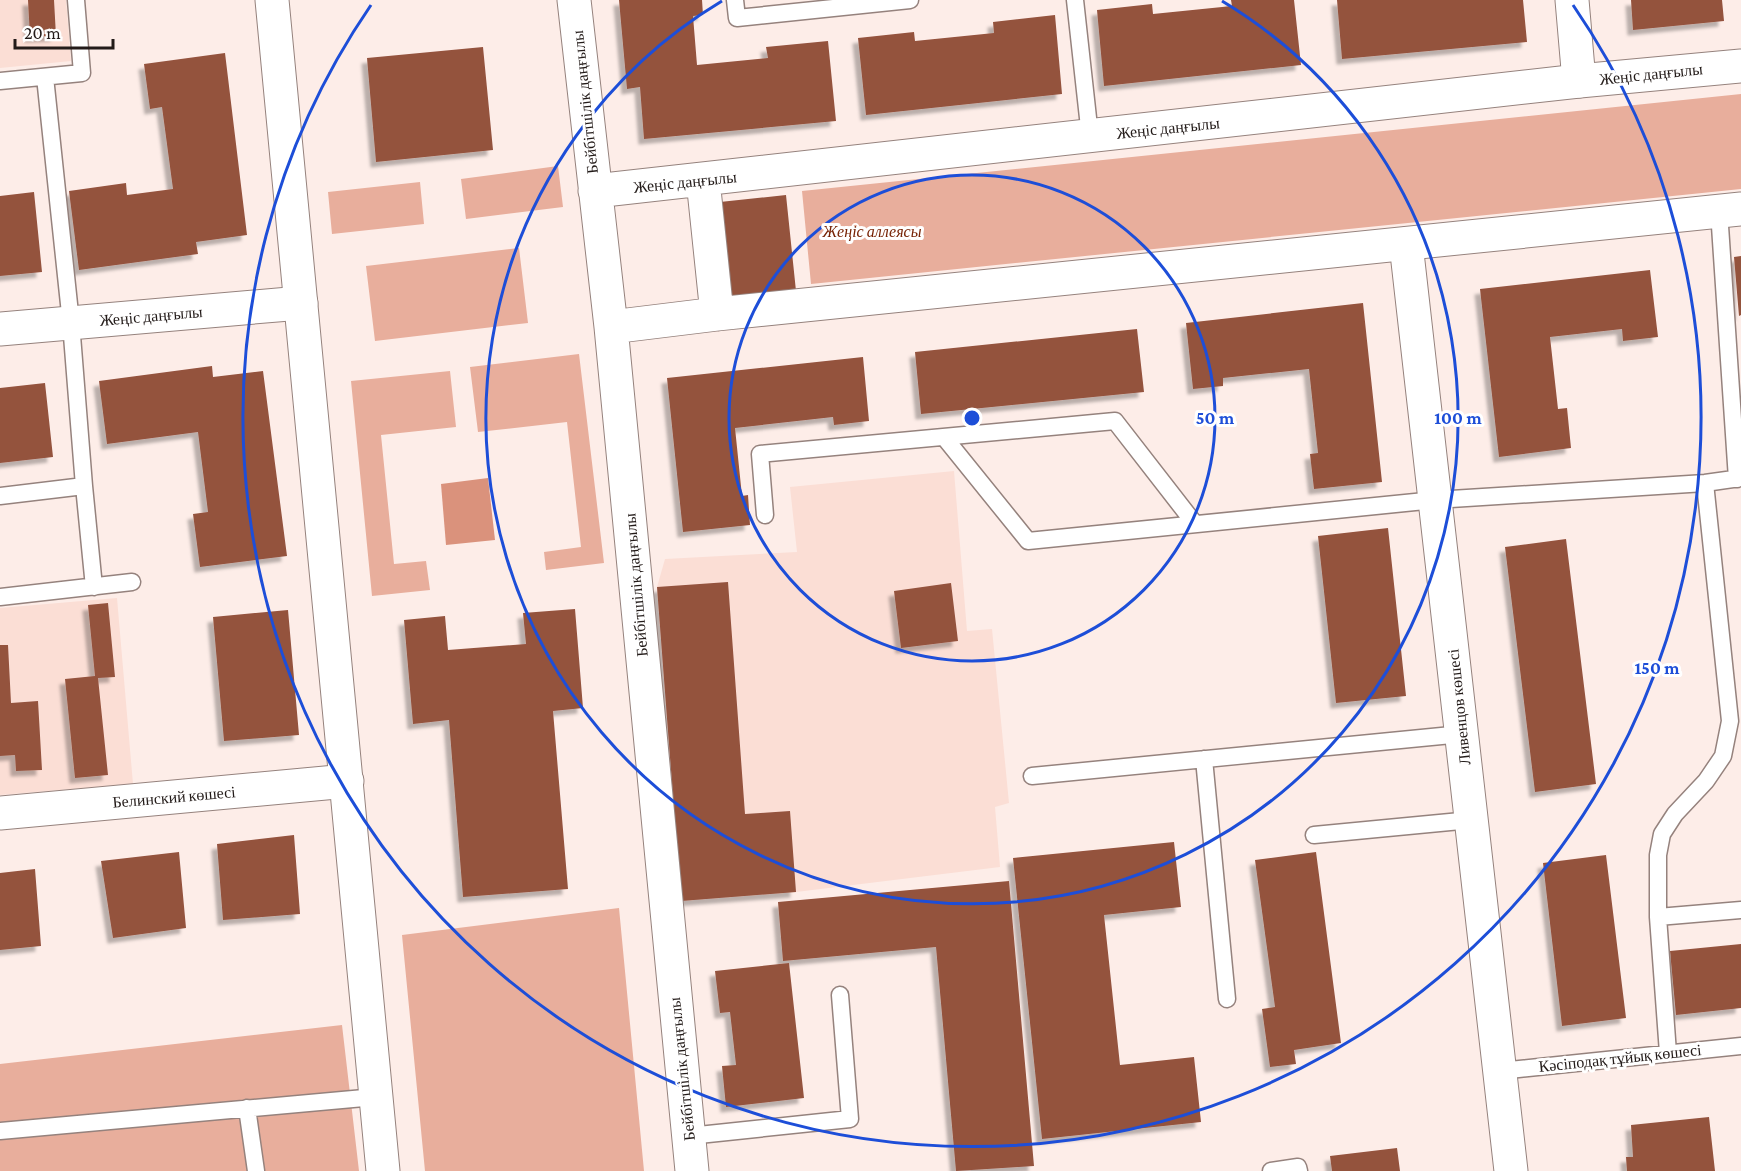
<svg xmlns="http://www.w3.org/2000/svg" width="1741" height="1171" font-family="'Crimson Pro',serif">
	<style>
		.built { fill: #fbded5 }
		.green { fill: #e8ae9c }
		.water { fill: #da927c }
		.building { fill: #94523e; filter: url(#shadow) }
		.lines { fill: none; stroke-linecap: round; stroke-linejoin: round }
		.lane-casing { stroke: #95827d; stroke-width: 19 }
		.street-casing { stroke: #95827d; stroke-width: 35 }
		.secondary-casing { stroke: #95827d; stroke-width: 35 }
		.lane { stroke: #fff; stroke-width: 16 }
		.street { stroke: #fff; stroke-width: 33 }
		.secondary { stroke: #fff; stroke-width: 33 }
		.ring { fill: none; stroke: #1d4ed8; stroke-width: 3 }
		.labels { text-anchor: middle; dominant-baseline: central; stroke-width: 6; stroke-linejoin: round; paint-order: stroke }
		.street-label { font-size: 16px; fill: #231b19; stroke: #fff }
		.park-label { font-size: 16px; font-style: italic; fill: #772305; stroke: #fff }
		.centre { fill: #1d4ed8; stroke: #fff; stroke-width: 3 }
		.ring-label { font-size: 18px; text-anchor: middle; font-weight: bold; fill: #1d4ed8; stroke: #fff; stroke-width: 6; stroke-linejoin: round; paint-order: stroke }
	</style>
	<defs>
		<filter id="shadow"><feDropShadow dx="-5.5" dy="5.5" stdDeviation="1.5" flood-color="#0004"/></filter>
	</defs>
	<rect width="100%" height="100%" fill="#fdede8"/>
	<!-- built -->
	<path class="built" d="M0 0H66L71 61 0 68Z
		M954 471 967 631 992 629 1009 803 995 807 1000 867 796 892 681 901 657 587 665 559 797 552 790 487Z
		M117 598 133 784 0 795V608Z"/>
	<!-- green -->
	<path class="green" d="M1741 94V189L811 284 802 191Z
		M558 166 563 207 466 219 461 179Z
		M420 182 424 224 332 234 328 192Z
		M519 248 528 323 375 341 366 266Z
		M579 354 604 563 546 570 544 552 581 547 567 422 478 432 470 367Z
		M450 371 456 427 381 435 394 564 426 561 430 590 372 596 351 381Z
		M619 908 644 1171H425L402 935Z
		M342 1025 359 1171H0V1064Z"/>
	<!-- water -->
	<path class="water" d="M488 478 495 540 446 545 441 484Z"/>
	<!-- building -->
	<path class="building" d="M28 0H54L56 36 30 37Z
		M619 0H702L703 15 693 16 697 65 768 58 766 47 828 41 836 121 644 139 640 87 627 89Z
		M1231 0H1294L1301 65 1104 86 1097 10 1152 4 1153 14 1232 6Z
		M1337 0H1523L1527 42 1342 59Z
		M1631 0H1722L1724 21 1633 30Z
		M1055 15 1062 94 866 115 858 38 914 32 915 41 994 33 993 22Z
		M483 47 493 150 376 162 367 58Z
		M225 53 247 235 196 242 198 254 79 270 69 191 126 183 127 195 173 189 162 107 150 109 144 64Z
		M34 192 42 272 0 276V196Z
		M786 195 796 291 729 298 720 202Z
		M1741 256V315L1739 316 1734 257Z
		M1650 270 1658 337 1623 341 1622 329 1550 337 1558 409 1567 408 1571 448 1499 457 1480 289Z
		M1363 303 1382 482 1314 489 1310 454 1318 453 1309 369 1223 378V386L1193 389 1186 323Z
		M1137 329 1144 392 921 414 915 352Z
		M863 357 869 421 834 425 833 417 735 428 742 496 748 495 750 525 683 532 667 378Z
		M212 366 213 377 263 371 287 556 200 567 193 514 208 512 198 432 107 444 99 381Z
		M45 383 53 457 0 463V388Z
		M1388 528 1406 696 1336 703 1318 536Z
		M1566 539 1596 784 1535 792 1505 547Z
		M728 582 745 814 790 811 796 892 681 901 657 587Z
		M951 583 958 641 901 648 894 591Z
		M108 603 115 677 98 678 108 775 75 778 65 679 95 676 88 605Z
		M575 609 583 708 553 711 568 889 463 897 449 720 413 724 404 620 445 616 448 650 526 644 523 613Z
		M288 610 299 735 224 741 213 617Z
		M0 645H8L11 703 38 701 42 770 16 771 15 755 0 756Z
		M294 835 300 914 223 920 217 844Z
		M1174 842 1181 907 1104 915 1120 1065 1194 1057 1201 1122 1042 1139 1013 858Z
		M179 852 186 928 113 938 101 861Z
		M1316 852 1341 1043 1294 1050 1296 1064 1270 1067 1262 1009 1275 1007 1255 860Z
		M1606 855 1626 1018 1562 1026 1543 863Z
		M35 869 41 946 0 950V873Z
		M1009 881 1034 1166 956 1171 936 947 783 961 778 902Z
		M1741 944V1008L1676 1015 1670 951Z
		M789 963 804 1098 726 1107 722 1066 736 1065 730 1012 720 1013 715 971Z
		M1709 1117 1715 1171H1627L1626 1157H1633L1631 1125Z
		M1397 1148 1400 1171H1332L1330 1156Z"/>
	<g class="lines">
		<defs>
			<path id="lane" d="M735 0 737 18 910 0
				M1075 0 1090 136
				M0 81 82 73 76 0
				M1719 211 1737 479
				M944 437 1028 541 1435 500 1705 483 1741 478
				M84 486 94 587
				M0 496 84 486 71 323 45 77
				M765 515 760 454 1115 421 1195 524
				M0 597 132 582
				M1204 759 1227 999
				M1032 776 1462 734
				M1314 835 1471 820
				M1658 917 1741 910
				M1668 1053 1658 917V855L1662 834 1675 814 1706 781 1723 756 1730 721 1705 483
				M1500 1071 1741 1046
				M247 1108 256 1171
				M0 1131 375 1097
				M689 1136 850 1119 840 995
				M1271 1171 1298 1167 1299 1171"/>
			<path id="street" d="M1572 0 1579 81
				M1406 244 1511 1171
				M0 329 301 303
				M0 813 347 781"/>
			<path id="secondary" d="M272 0 383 1171
				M574 0 611 327 692 1171
				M703 180 717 314
				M595 191 1579 81 1741 66
				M611 327 717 314 1741 209"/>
		</defs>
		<!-- lane casing -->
		<use href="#lane" class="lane-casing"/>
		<!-- street casing -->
		<use href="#street" class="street-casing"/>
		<!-- secondary casing -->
		<use href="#secondary" class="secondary-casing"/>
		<!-- lane -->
		<use href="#lane" class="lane"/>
		<!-- street -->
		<use href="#street" class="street"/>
		<!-- secondary -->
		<use href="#secondary" class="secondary"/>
	</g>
	<!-- distance rings -->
	<g class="ring">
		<circle cx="972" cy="418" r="243"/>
		<path d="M1222 1A486 486 0 1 1 722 1"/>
		<path d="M1573 5A729 729 0 1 1 371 5"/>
	</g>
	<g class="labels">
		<!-- street labels -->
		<g class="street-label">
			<text transform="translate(1651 74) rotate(-6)">Жеңіс даңғылы</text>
			<text transform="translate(585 102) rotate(-96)">Бейбітшілік даңғылы</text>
			<text transform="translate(1168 128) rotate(-6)">Жеңіс даңғылы</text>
			<text transform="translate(685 182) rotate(-6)">Жеңіс даңғылы</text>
			<text transform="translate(151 316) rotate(-5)">Жеңіс даңғылы</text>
			<text transform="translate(636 585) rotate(-95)">Бейбітшілік даңғылы</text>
			<text transform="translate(1459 707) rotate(-96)">Ливенцов көшесі</text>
			<text transform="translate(174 797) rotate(-5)">Белинский көшесі</text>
			<text transform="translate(1620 1058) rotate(-6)">Кәсіподақ тұйық көшесі</text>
			<text transform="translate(682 1069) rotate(-96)">Бейбітшілік даңғылы</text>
		</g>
		<!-- park labels -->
		<g class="park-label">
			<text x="872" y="231">Жеңіс аллеясы</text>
		</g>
	</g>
	<circle cx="972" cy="418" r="9" class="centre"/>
	<g class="ring-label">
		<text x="1215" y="424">50 m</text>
		<text x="1458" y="424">100 m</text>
		<text x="1657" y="674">150 m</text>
	</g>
	<!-- scale -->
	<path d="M15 39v9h98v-9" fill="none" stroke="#231b19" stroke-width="3"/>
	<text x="24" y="39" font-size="18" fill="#231b19" stroke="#ffffff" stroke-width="4.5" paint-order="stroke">20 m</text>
</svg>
